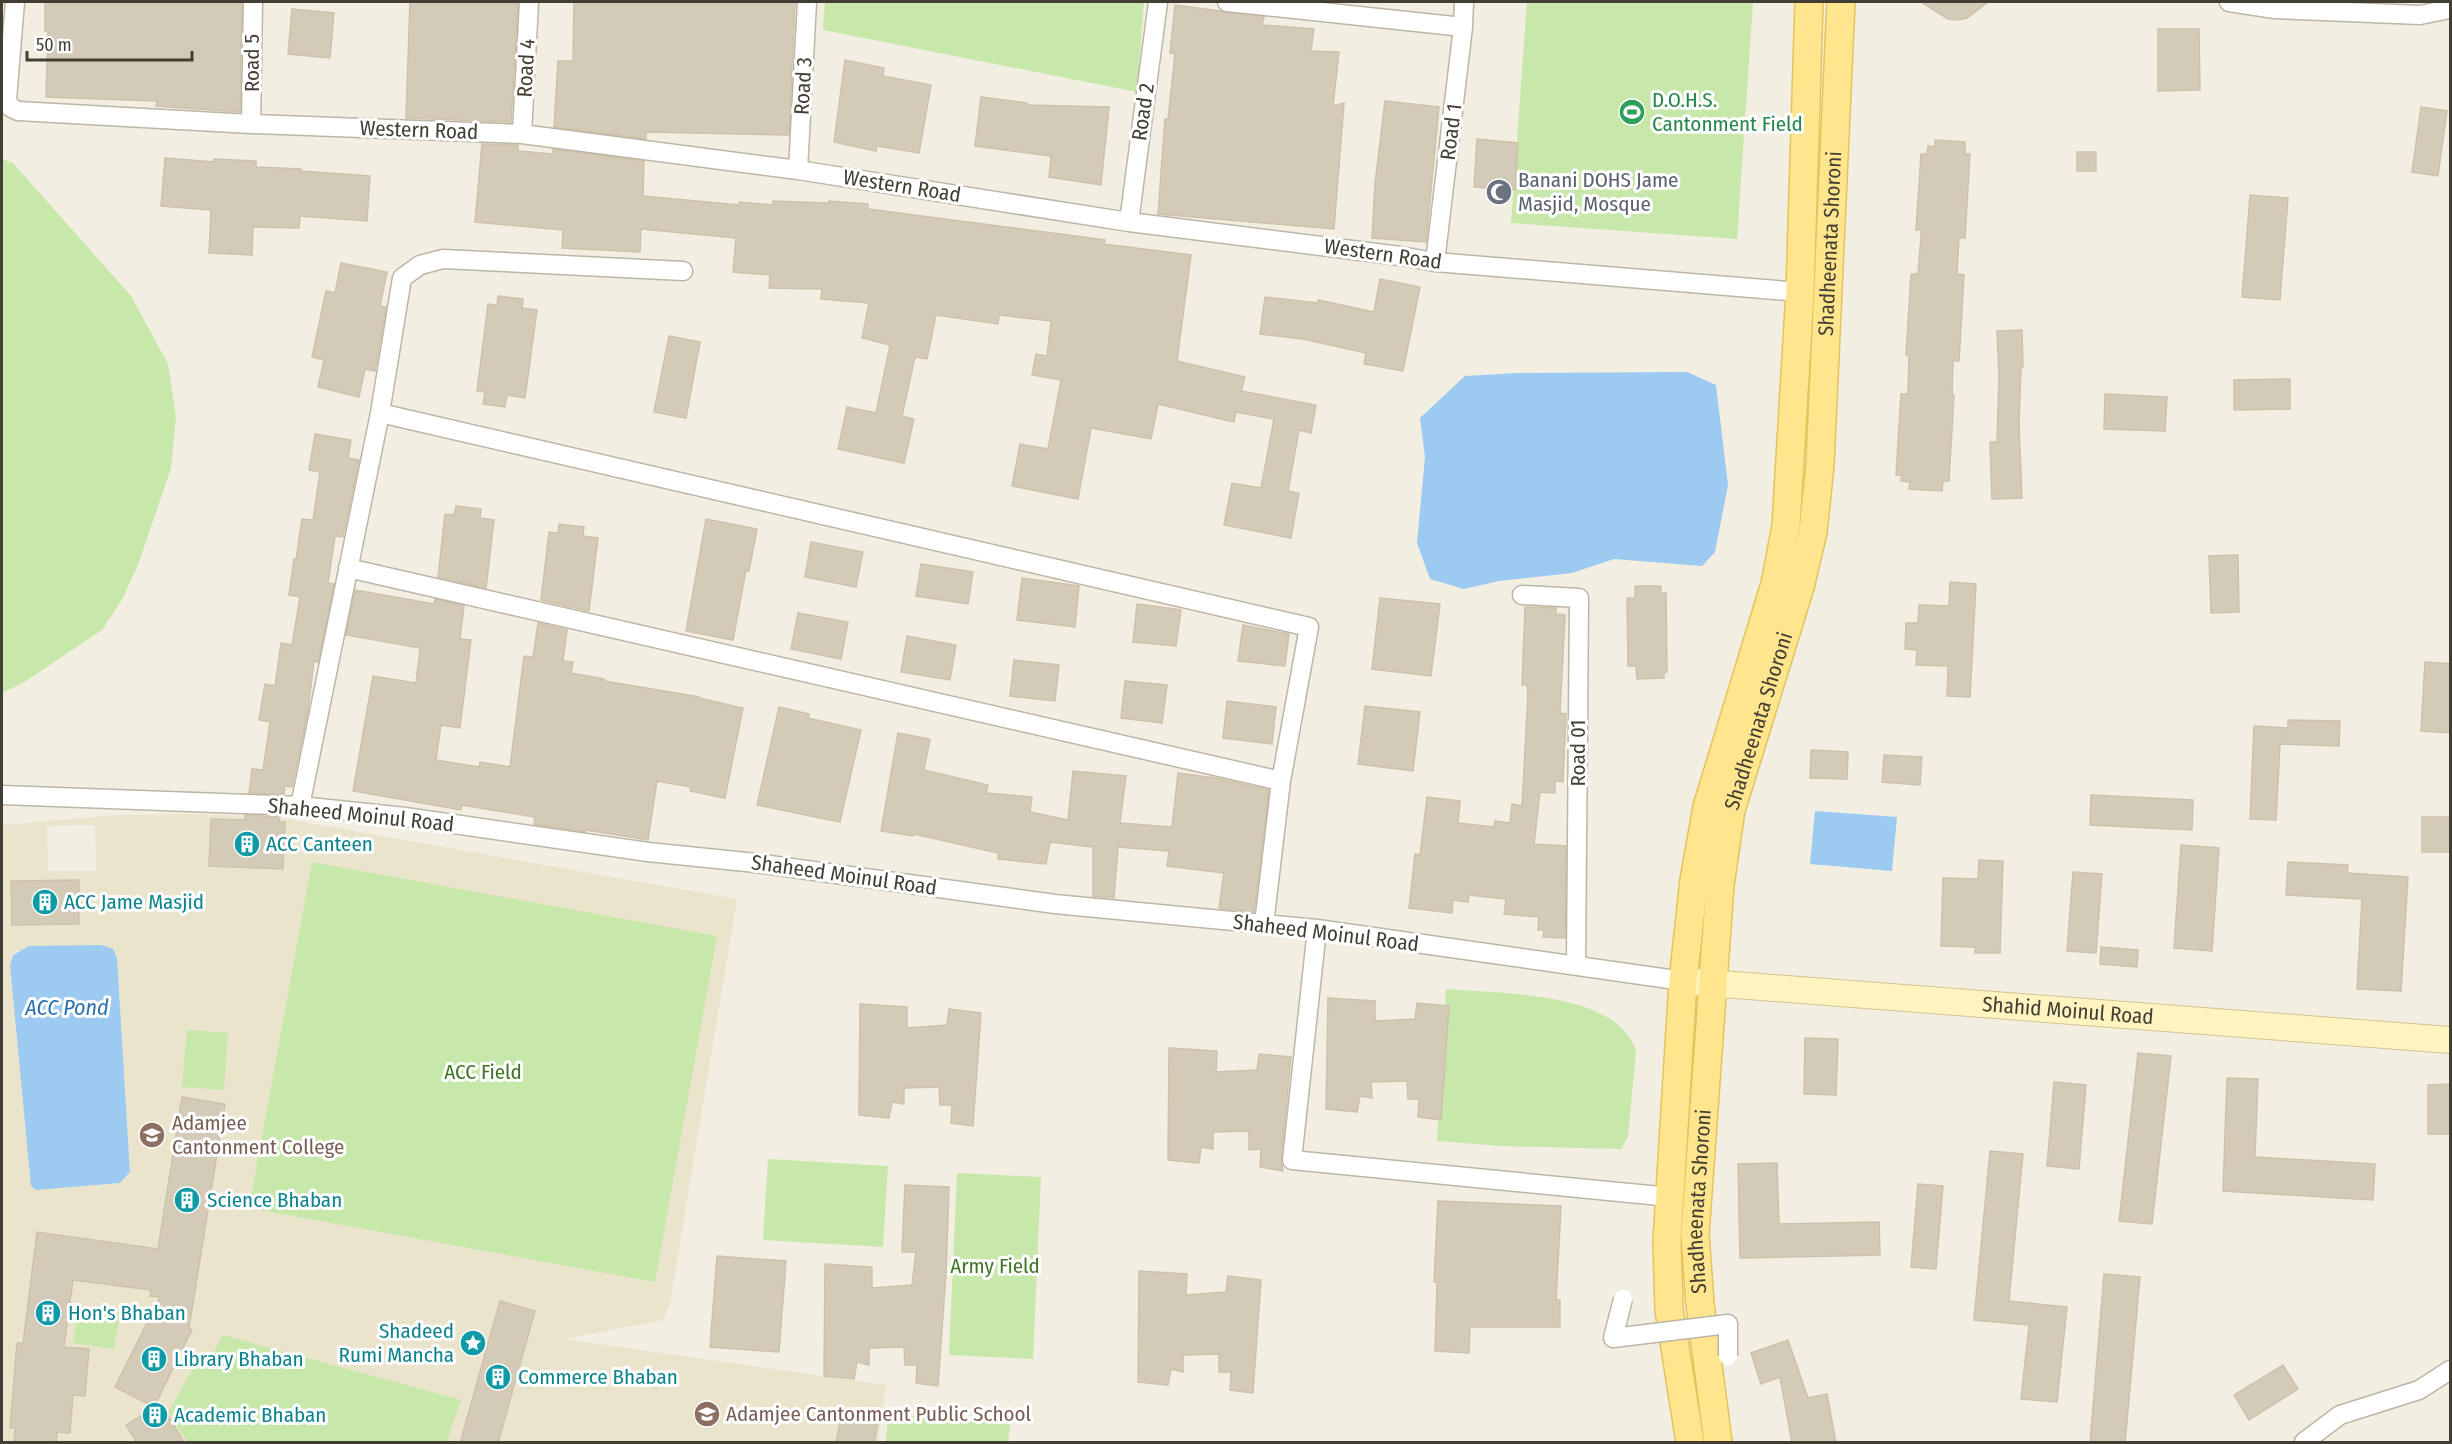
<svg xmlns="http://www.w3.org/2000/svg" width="2452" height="1444" font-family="'Fira Sans Condensed',sans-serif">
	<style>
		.education { fill: #ebe4cc; fill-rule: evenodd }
		.green { fill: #c8e7aa }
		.water { fill: #9ccaf1 }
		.building { fill: #d3cab8; stroke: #cec2ab; stroke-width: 1.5 }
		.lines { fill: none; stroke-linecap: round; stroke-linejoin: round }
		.street-casing { stroke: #bdb6a5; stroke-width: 21 }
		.secondary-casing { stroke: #d3c491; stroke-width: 28 }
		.primary-casing { stroke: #e5c35d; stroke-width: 30 }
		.street { stroke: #fff; stroke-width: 18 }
		.secondary { stroke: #fff3bf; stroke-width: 26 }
		.primary { stroke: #ffe58e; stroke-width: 27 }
		.street-bridge-casing { stroke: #bdb6a5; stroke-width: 21; stroke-linecap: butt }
		.street-bridge { stroke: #fff; stroke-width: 18 }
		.labels { text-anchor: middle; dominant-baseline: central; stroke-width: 6; stroke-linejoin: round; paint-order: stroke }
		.street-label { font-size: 21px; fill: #433e33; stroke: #fff }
		.leisure-label { font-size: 21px; fill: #27864d; stroke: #fff; text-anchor: start }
		.worship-label { font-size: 21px; fill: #5b616d; stroke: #fff; text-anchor: start }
		.culture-label { font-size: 21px; fill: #0d838f; stroke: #fff; text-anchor: start }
		.park-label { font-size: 21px; fill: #407526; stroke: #fff }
		.education-label { font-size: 21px; fill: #785e54; stroke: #fff; text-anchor: start }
		.water-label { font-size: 22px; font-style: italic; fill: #2b71b0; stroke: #fff }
	</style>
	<rect width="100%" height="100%" fill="#f2eee2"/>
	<!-- education -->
	<path class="education" d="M201 814 286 819 737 899 670 1304 663 1320 564 1339 886 1385 878 1442H452L419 1432 177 1417 194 1442 179 1420 174 1423 185 1442 161 1404 127 1425 137 1442H56L57 1434 15 1430 14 1442H2V825L116 815ZM211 819 285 822 283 869 209 866ZM95 825 96 871H48L47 826ZM78 880 79 924 12 925 11 881ZM17 950 117 958 130 1167V1172L120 1183 36 1190 10 965 12 955ZM182 1098 192 1303 150 1296ZM38 1232 136 1246 130 1287 73 1280 65 1344 23 1338ZM153 1311 192 1331 154 1407 115 1387ZM17 1343 88 1349 85 1396 73 1395 69 1433 10 1428Z"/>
	<!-- green -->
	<path class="green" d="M825 2H1144L1137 92 823 30Z
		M1527 2H1753L1737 239 1511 223Z
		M2 159 13 163 131 296 168 364 176 417 171 468 139 562 123 598 102 630 23 683 2 693Z
		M312 862 717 936 655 1282 249 1208Z
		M1446 989C1498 994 1617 990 1636 1051L1628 1137 1621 1149 1501 1146 1437 1141Z
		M187 1030 228 1033 224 1090 182 1087Z
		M768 1159 888 1166 883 1247 763 1240Z
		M957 1173 1041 1177 1033 1359 949 1355Z
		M79 1306 120 1313 114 1349 73 1343Z
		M223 1335 461 1400 447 1441 452 1442H187L174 1423 179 1420 177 1417 199 1378 176 1418 168 1413 200 1356 209 1361Z
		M888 1414 1010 1424 1008 1442H886Z"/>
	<!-- water -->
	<path class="water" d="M1687 372 1716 385 1728 485 1715 552 1702 566 1614 559 1572 573 1499 581 1464 589 1430 579 1417 543 1425 457 1420 418 1465 376 1517 373Z
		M1815 811 1897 817 1892 871 1810 864Z
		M102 945 113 949 117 958 130 1172 120 1183 36 1190 31 1186 10 965 13 955 29 946Z"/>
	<!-- building -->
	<path class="building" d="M45 2H242L240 112 156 106 157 101 46 97 48 31H45Z
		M410 2H518L511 122 406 118Z
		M574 2H795L789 135 646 132V139L554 127 558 61H573Z
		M1921 2H1988L1967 18 1958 20 1948 19Z
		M1175 5 1264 17 1262 25 1314 29 1311 51 1339 52 1333 106 1344 103 1334 229 1158 214 1165 119H1168L1175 54 1170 53Z
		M292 9 334 13 330 58 288 54Z
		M2158 29H2199L2200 90 2158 91Z
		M845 60 884 68 883 76 931 85 919 153 877 146 876 151 834 142Z
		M981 97 1027 103V105L1109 107 1101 185 1049 177 1051 156 975 146Z
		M1385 101 1439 107 1426 242 1372 238 1375 183Z
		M2421 107 2447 111 2438 176 2412 172Z
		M1477 139 1518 143 1515 190 1474 187Z
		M1935 140 1965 142V154H1970L1965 238H1959L1957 274 1964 275 1959 361H1953L1952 394 1954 395 1949 481H1943L1942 491 1909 489 1910 482 1901 481 1902 475H1896L1901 394H1908L1909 355H1906L1911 274H1918L1921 237V230H1916L1921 154H1927L1928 146 1935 147Z
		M482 144 518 145V151L553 154V149L644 161 643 196 739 205V202L772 205 773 201 829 203V201L868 204V209L1105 240 1104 244 1191 255 1177 361 1245 377 1241 391 1316 405 1311 433 1299 430 1288 491 1299 493 1291 538 1224 525 1232 483 1261 488 1274 419 1236 412 1234 422 1158 404 1151 439 1091 428 1078 499 1012 486 1020 444 1048 449 1061 380 1032 375 1036 354 1047 356 1051 321 999 315 998 324 936 315 927 359 915 357 902 416 914 419 904 463 838 449 847 407 876 413 890 345 862 338 869 303 821 299 822 289 769 288 770 275 733 272 736 238 641 229 640 252 562 248 563 230 475 222Z
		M2077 152H2096V171H2077Z
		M165 158 214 162V159L256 161V167L301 169V171L370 176 367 221 300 216 299 228 253 227 252 255 209 253 211 210 161 206Z
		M2250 195 2288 198 2280 300 2242 297Z
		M341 263 387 272 380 306 386 307 375 371 365 369 359 397 318 387 324 360 312 357 326 291 335 293Z
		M1380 279 1420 287 1403 371 1364 364 1366 353 1303 339 1260 334 1265 297 1318 303V300L1374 312Z
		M498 296 523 299 522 308 537 310 525 398 507 395 505 407 483 404 485 392 477 391 488 304 497 305Z
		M2022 330 2023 367H2021L2019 424 2022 498 1992 499 1990 442H1997L1999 376 1997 331Z
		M669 336 700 342 686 418 654 412Z
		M2290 379V409L2234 410V380Z
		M2105 394 2167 397 2165 431 2104 429Z
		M315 434 351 440 348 458 359 460 343 537 335 536 328 583 334 584 318 662 314 661 308 710 292 787 285 786 284 794 249 793 252 769 263 770 270 722 259 720 265 684 275 686 281 643 292 645 300 597 289 595 294 559 296 560 302 519 313 520 320 472 309 470Z
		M456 506 481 509 480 518 494 520 486 588 438 577 445 514 454 515Z
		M706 519 757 529 749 571 746 570 733 640 686 631Z
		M559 524 584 527 583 536 598 538 589 611 541 600 549 532 558 533Z
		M811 542 863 552 856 587 805 577Z
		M2238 555 2239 612 2211 613 2209 556Z
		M921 564 973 572 968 604 916 596Z
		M1022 578 1079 586 1075 627 1017 620Z
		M1950 582 1976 584 1970 697 1947 696 1948 666 1916 665 1917 650 1905 649 1906 623H1918L1919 605 1949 606Z
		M1635 586H1661V593H1666L1667 672H1664V678L1637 679 1636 666H1628L1627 598H1635Z
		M355 590 434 604 435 599 464 606 460 639 471 640 460 728 441 725 436 760 479 767 480 762 510 767 524 656 533 657 538 623 567 630 563 661 573 662 571 673 604 679V681L699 697V698L743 708 725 798 690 791 691 787 657 781 648 840 586 830V832L534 824 535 817 462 805 461 810 353 791 373 676 416 683 420 648 346 635Z
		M1380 598 1440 604 1431 676 1372 669Z
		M1137 604 1181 610 1176 646 1133 642Z
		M1525 607 1556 608V614L1565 615 1560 713 1566 714 1563 782 1555 781V793L1540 792 1534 844 1566 846 1565 938 1543 937 1544 930H1538L1539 917 1504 914 1506 899 1469 895 1468 902 1453 900 1452 913 1409 908 1415 854 1420 855 1427 797 1460 801 1458 823 1494 827 1495 821 1510 823 1512 804 1522 806 1528 693 1527 685H1522Z
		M798 613 848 622 841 659 791 649Z
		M1243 625 1289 634 1285 666 1238 661Z
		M907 636 956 645 950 680 901 672Z
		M1014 660 1059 665 1055 701 1010 696Z
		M2425 662 2451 664V733L2421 731Z
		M1125 681 1167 685 1162 723 1121 718Z
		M1227 701 1276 707 1272 744 1223 738Z
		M1365 706 1420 712 1413 771 1358 764Z
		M779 707 809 714 808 718 861 730 840 822 757 805Z
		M2288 720 2340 721 2339 746 2280 744 2276 820 2250 819 2254 726 2288 728Z
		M898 733 930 739 924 770 988 785 986 793 1032 797 1030 812 1068 820 1073 771 1126 776 1120 823 1172 827 1178 773 1216 778 1269 790 1254 912 1219 908 1224 873 1167 866 1169 851 1118 847 1114 898 1093 896V847L1050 842 1046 864 998 859V853L914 834 913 836 881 831Z
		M1811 750 1848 752 1847 779 1810 778Z
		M1884 755 1922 757 1920 785 1882 782Z
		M2091 795 2193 800 2192 830 2090 825Z
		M245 815 280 817 279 822H285L283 869 209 866 211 819 245 820Z
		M2422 817H2451V852H2422Z
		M2181 845 2219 848 2212 951 2174 948Z
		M1979 860 2003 861 2000 953H1975V947L1941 946 1943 878 1978 879Z
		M2288 862 2348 865 2347 873 2408 877 2401 991 2357 989 2362 899 2286 895Z
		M2073 872 2102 874 2096 953 2067 951Z
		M79 880V924L12 925 11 881Z
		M2101 947 2138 950 2137 967 2100 964Z
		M1328 998 1375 1001V1021L1415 1019 1417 1003 1449 1006 1441 1120 1418 1117 1419 1099H1408L1407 1081 1371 1082 1372 1098 1360 1096 1357 1112 1326 1109Z
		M860 1004 907 1007V1028L947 1025 949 1009 981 1013 973 1126 951 1123 952 1105H940L939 1087 904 1088V1104L892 1102 889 1118 859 1115Z
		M1805 1038 1838 1039 1836 1095 1804 1094Z
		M1169 1048 1217 1051 1216 1072 1257 1070 1259 1054 1291 1057 1281 1159 1283 1171 1260 1167 1261 1149 1249 1150V1131L1213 1132V1149L1201 1147 1199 1163 1168 1160Z
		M2138 1053 2171 1056 2152 1224 2119 1221Z
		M2227 1078 2258 1079 2255 1157 2375 1164 2373 1200 2223 1191Z
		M2054 1082 2086 1085 2079 1169 2047 1166Z
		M2451 1084V1134H2428V1085Z
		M182 1097 225 1104 189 1328 192 1330 154 1407 115 1387 160 1297 150 1296 151 1290 73 1280 64 1347 89 1349 85 1396 73 1395 70 1433 57 1432 56 1443H14L15 1428H10L17 1343H23L37 1232 158 1249Z
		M1990 1151 2023 1154 2009 1301 2067 1307 2057 1402 2021 1399 2029 1325 1974 1320Z
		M1777 1163 1779 1224 1879 1222 1880 1255 1740 1258 1738 1164Z
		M1918 1184 1943 1186 1936 1269 1911 1267Z
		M905 1185 949 1187 946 1273 938 1386 916 1383 917 1365H905L904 1347 869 1348V1365L857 1362 854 1379 824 1376 825 1264 872 1267V1288L912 1285 916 1252H902Z
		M1438 1201 1561 1206 1556 1300H1560V1327H1470L1469 1353 1435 1351 1437 1282H1434Z
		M717 1256 786 1261 779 1352 710 1347Z
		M1139 1271 1187 1274 1186 1295 1226 1292 1228 1276 1261 1280 1253 1393 1230 1390 1231 1372H1219V1354L1183 1355V1372L1171 1369 1168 1385 1138 1382Z
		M2104 1274 2140 1277 2125 1443H2090Z
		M500 1301 535 1311 498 1443H460Z
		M1788 1340 1808 1398 1827 1394 1836 1443H1792L1780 1377 1761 1384 1751 1353Z
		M2283 1365 2298 1389 2249 1420 2234 1395Z
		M161 1404 185 1443H137L126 1425Z
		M842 1411 879 1418 874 1443H836Z"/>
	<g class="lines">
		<defs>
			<path id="street" d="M15 2 7 99 10 107 18 111 251 124 522 134 798 170 1129 222 1400 256 1435 262 1800 292
				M1227 2 1463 27
				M2229 2 2275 9 2420 15 2450 9
				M251 124 253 2
				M522 134 529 2
				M798 170 807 2
				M1129 222 1158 2
				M1435 262 1463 27 1464 2
				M380 413 1309 627 1281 781 1264 924
				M348 568 1281 781
				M1522 595 1579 598 1576 966
				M2 795 300 806 405 817 648 852 756 863 1055 904 1317 929 1683 981
				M300 806 380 413 402 278 420 265 443 259 683 271
				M1317 929 1292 1160 1670 1197
				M2304 1442 2340 1415 2419 1390 2450 1370"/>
			<g id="secondary">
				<path id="s1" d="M1683 981 2450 1040"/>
			</g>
			<g id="primary">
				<path d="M1690 1442 1669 1310 1667 1242 1683 981 1694 880 1707 807 1775 584 1786 526 1800 292 1809 2"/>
				<path id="s2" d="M1718 1442 1700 1304 1695 1234 1720 885 1731 810 1800 587 1813 532 1820 465 1841 2"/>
			</g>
		</defs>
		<!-- street casing -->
		<use href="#street" class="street-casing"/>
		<!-- secondary casing -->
		<use href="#secondary" class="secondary-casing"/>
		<!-- primary casing -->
		<use href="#primary" class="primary-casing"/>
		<!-- street -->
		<use href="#street" class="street"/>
		<!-- secondary -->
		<use href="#secondary" class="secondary"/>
		<!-- primary -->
		<use href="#primary" class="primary"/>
		<defs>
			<path id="street-bridge" d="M1623 1299 1613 1338 1728 1324V1356"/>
		</defs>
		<!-- street-bridge casing -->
		<use href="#street-bridge" class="street-bridge-casing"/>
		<!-- street-bridge -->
		<use href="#street-bridge" class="street-bridge"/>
	</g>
	<!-- icons -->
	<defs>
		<symbol id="stadium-disc" viewBox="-11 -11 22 22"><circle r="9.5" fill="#2e9e5b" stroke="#fff"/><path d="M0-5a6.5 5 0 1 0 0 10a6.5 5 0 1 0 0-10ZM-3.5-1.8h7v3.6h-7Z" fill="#fff"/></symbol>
		<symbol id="mosque-disc" viewBox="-11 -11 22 22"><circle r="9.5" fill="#6b7280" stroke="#fff"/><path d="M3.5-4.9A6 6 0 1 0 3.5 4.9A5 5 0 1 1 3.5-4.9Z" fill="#fff"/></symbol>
		<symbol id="building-disc" viewBox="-11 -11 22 22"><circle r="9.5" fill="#0f9aa8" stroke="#fff"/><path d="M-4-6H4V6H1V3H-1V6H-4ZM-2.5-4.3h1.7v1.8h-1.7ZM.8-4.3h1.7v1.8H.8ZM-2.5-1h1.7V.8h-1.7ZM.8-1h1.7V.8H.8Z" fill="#fff"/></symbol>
		<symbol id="university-disc" viewBox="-11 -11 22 22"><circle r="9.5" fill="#8d6e63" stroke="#fff"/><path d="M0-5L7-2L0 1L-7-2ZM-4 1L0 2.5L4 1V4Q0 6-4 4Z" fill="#fff"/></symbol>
		<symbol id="sight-disc" viewBox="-11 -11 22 22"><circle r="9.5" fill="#0f9aa8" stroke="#fff"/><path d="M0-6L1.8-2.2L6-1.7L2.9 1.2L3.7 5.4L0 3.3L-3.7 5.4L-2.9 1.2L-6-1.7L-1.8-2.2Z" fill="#fff"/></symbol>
		<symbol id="school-disc" viewBox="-11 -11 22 22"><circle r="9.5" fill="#8d6e63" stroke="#fff"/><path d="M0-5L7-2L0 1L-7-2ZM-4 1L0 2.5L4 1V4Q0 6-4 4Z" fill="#fff"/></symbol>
	</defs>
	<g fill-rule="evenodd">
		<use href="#stadium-disc" x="1617" y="97" width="30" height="30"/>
		<use href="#mosque-disc" x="1484" y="177" width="30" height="30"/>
		<use href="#building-disc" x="232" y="829" width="30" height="30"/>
		<use href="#building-disc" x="30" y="887" width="30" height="30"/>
		<use href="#university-disc" x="137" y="1120" width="30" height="30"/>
		<use href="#building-disc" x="172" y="1185" width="30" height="30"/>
		<use href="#building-disc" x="33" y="1298" width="30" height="30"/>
		<use href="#sight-disc" x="458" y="1328" width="30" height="30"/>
		<use href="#building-disc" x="139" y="1344" width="30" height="30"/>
		<use href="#building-disc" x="483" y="1362" width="30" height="30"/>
		<use href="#school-disc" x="692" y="1399" width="30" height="30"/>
		<use href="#building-disc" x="140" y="1400" width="30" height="30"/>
	</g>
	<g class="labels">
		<!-- street labels -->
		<g class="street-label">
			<text transform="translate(252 63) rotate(-90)">Road 5</text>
			<text transform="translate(526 68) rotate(-87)">Road 4</text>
			<text transform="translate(803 86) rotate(-87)">Road 3</text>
			<text transform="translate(1143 112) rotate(-82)">Road 2</text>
			<text transform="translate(419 130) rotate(2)">Western Road</text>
			<text transform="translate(1451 132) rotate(-83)">Road 1</text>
			<text transform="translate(902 186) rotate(9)">Western Road</text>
			<text stroke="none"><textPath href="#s2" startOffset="1214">Shadheenata Shoroni</textPath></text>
			<text transform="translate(1383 254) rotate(8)">Western Road</text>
			<text stroke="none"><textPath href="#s2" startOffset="728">Shadheenata Shoroni</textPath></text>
			<text transform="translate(1578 753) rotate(-90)">Road 01</text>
			<text transform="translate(361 815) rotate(6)">Shaheed Moinul Road</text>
			<text transform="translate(844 875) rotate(8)">Shaheed Moinul Road</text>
			<text transform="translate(1326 933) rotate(7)">Shaheed Moinul Road</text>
			<text stroke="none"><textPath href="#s1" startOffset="386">Shahid Moinul Road</textPath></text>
			<text stroke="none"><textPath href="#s2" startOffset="242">Shadheenata Shoroni</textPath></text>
		</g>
		<!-- leisure labels -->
		<g class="leisure-label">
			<text x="1652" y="100">D.O.H.S.<tspan x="1652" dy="24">Cantonment Field</tspan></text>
		</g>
		<!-- worship labels -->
		<g class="worship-label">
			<text x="1518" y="180">Banani DOHS Jame<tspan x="1518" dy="24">Masjid, Mosque</tspan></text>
		</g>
		<!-- culture labels -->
		<g class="culture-label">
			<text x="266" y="844">ACC Canteen</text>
			<text x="64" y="902">ACC Jame Masjid</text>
			<text x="207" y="1200">Science Bhaban</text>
			<text x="68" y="1313">Hon's Bhaban</text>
			<text x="454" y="1331" text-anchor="end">Shadeed<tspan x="454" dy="24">Rumi Mancha</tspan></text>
			<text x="174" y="1359">Library Bhaban</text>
			<text x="518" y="1377">Commerce Bhaban</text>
			<text x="174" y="1415">Academic Bhaban</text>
		</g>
		<!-- park labels -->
		<g class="park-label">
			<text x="483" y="1072">ACC Field</text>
			<text x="995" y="1266">Army Field</text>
		</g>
		<!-- education labels -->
		<g class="education-label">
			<text x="172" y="1123">Adamjee<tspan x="172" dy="24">Cantonment College</tspan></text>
			<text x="726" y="1414">Adamjee Cantonment Public School</text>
		</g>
		<!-- water labels -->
		<g class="water-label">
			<text x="67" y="1007">ACC Pond</text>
		</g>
	</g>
	<!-- border -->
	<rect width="2452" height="1444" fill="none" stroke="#433e33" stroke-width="6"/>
	<!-- scale -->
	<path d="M27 51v9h165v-9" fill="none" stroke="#433e33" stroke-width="3"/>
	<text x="36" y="51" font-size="18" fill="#433e33" stroke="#ffffff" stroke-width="4.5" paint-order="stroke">50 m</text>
</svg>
